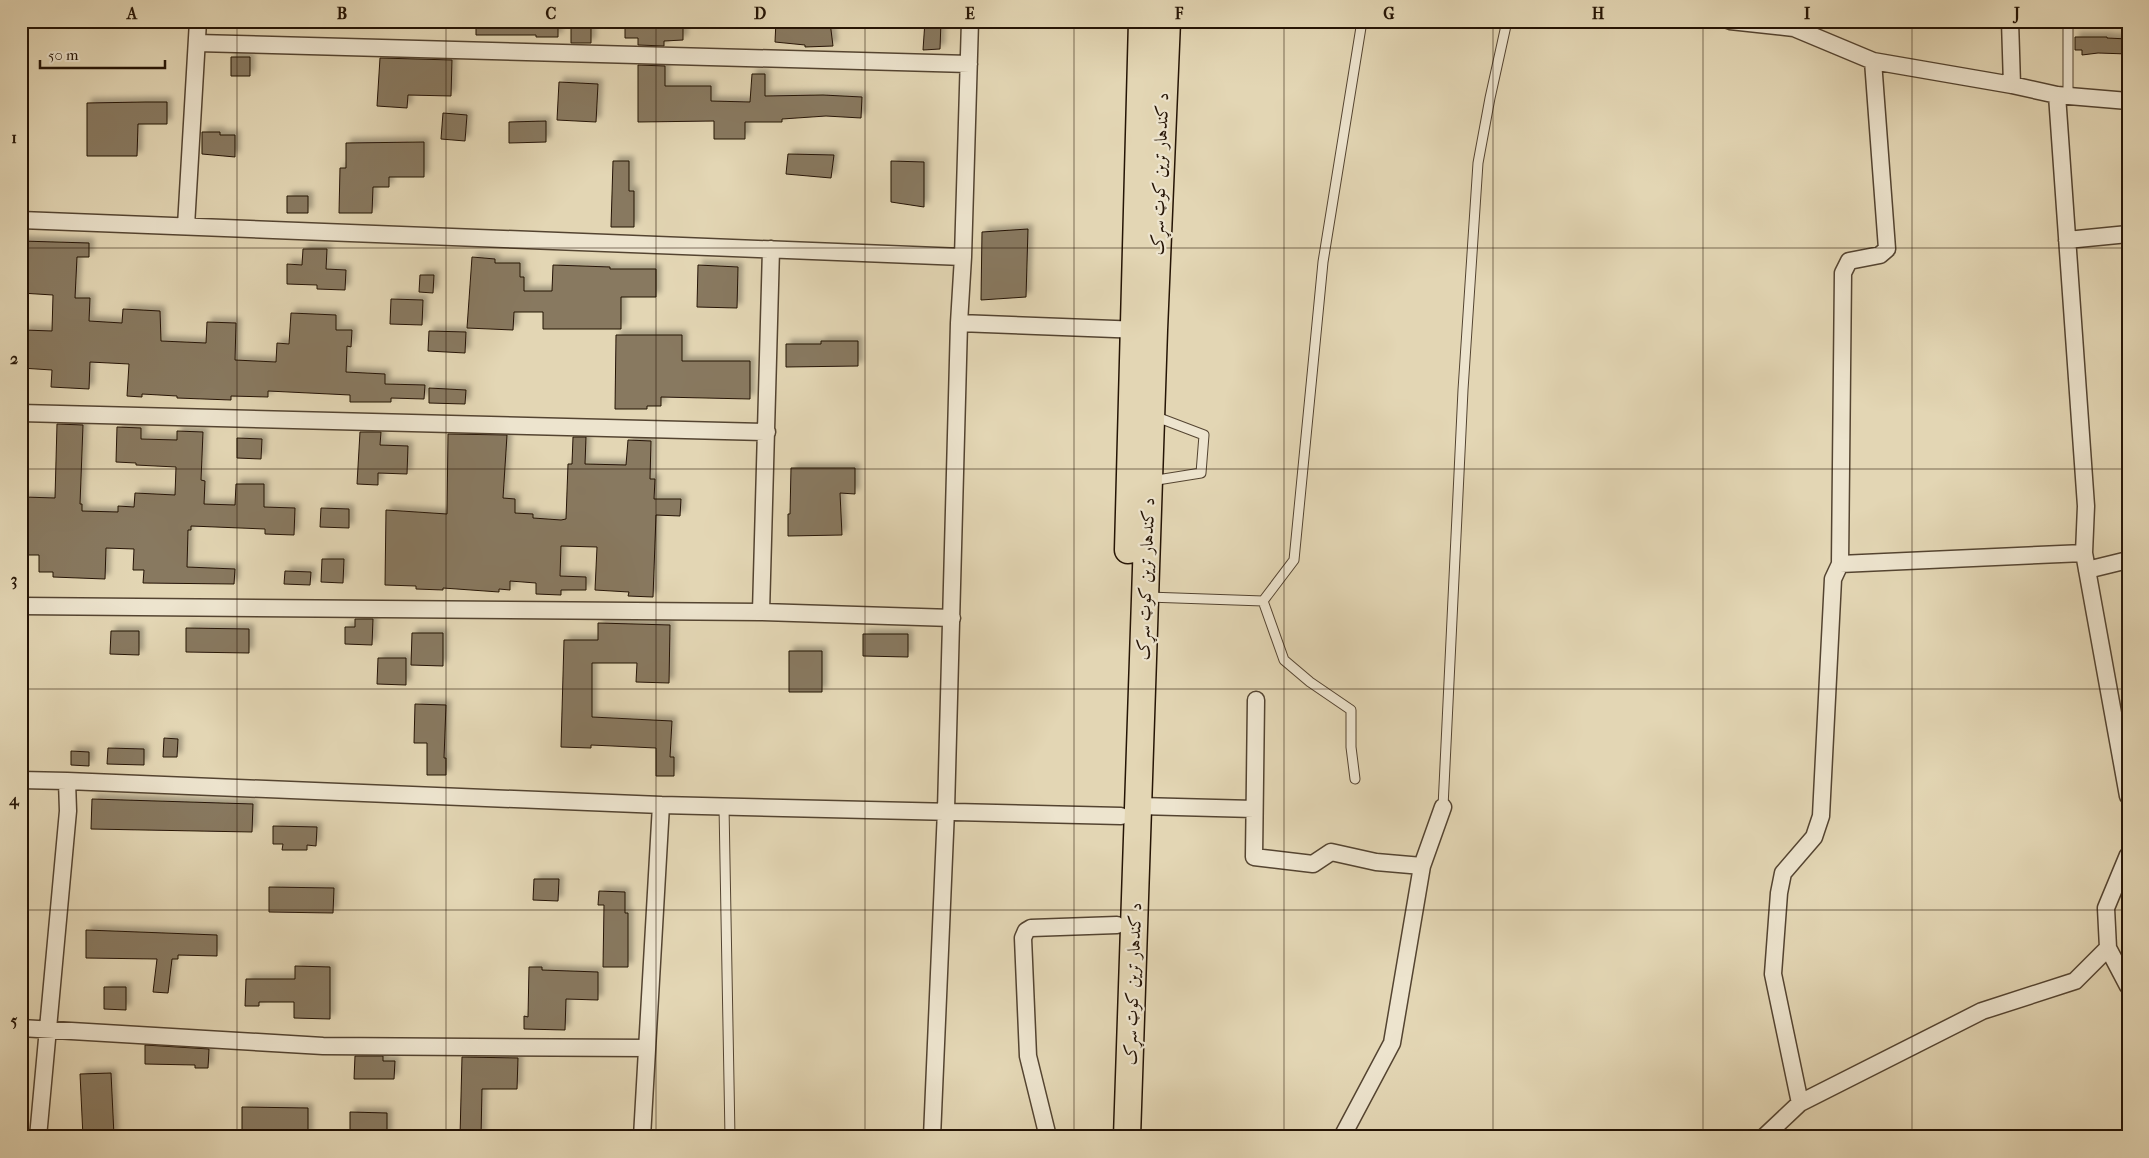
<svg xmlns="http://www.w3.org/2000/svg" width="2149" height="1158" font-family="'IM FELL French Canon',Amiri,serif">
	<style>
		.building { fill: #887960; stroke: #251405; filter: url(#shadow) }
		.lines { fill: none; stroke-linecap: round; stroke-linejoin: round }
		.lane-casing { stroke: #544431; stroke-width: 11 }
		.street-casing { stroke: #544431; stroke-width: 19 }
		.primary-casing { stroke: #251405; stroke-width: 29 }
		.lane { stroke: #ede4ce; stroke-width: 9 }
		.street { stroke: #ede4ce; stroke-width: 16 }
		.primary { stroke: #e3d6b4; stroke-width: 26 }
		.grid { fill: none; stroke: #251405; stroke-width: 1; stroke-opacity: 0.55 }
		.labels { text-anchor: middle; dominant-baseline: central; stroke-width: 4.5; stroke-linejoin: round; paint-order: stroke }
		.street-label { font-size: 18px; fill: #251405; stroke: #ede4ce }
		.neatline { fill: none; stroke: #251405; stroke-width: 2 }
		.grid-label { font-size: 16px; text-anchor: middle; font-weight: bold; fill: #251405 }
	</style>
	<defs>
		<filter id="shadow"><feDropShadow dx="4.5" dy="-4.5" stdDeviation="2.5" flood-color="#0004"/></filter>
	</defs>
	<rect width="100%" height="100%" fill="#e3d6b4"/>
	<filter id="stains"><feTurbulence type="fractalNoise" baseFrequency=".004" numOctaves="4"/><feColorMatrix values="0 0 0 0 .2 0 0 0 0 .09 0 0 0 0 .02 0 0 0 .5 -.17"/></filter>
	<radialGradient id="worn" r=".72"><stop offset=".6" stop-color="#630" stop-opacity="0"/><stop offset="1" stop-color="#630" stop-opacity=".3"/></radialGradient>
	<!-- building -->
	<path class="building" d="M476 21H558V37H536V35H476Z
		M625 21H683V40L664 41V46L638 45V38H625Z
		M776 21 830 22 833 46 805 47V45L775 42Z
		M925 21H941L940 49 923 50Z
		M571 27H591V43H571Z
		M2075 37H2107V38L2128 39V54L2098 53 2082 55V50H2075Z
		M231 57H250V76H231Z
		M380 58 452 60 451 96 408 95 407 108 377 106Z
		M638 65 665 66V86H711V101L750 102 752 74H765V96L823 95 862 97 861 118 826 116 782 119V122H745V139H714V121L638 122Z
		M559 82 598 84 596 122 557 120Z
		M145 102H167V124H138L137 156H87V103Z
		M443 113 467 115 465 141 441 139Z
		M546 121V142L509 143V122Z
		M202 132H220V135H235V157L202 154Z
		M424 142V177H389V187H373L372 213H339L340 168H346V143Z
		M788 154 834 155 831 178 786 174Z
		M613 161H629V191H634V227H611Z
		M891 161 924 162V207L891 202Z
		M287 196H308V213H287Z
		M1028 229 1026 297 981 300 982 232Z
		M21 241 89 243V257H77L75 298H90L89 321 122 323 123 309 160 311 161 341 206 343 207 322 236 323 235 360 276 362 277 343 289 344 291 313 336 315V330H352L351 347 347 346 346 372 385 374V384L425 385 424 399 391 398V402H350V395L268 391V397L231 396V400L177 398V396L142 394V397L127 396 129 364 90 362 89 389 51 387 52 370 21 368V346H24V330L52 331 53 295 21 293Z
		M303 249H327L326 269 346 270 345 290 317 289V285L287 284V264L302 265Z
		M472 257 495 259V263H520V277H524V291H552L553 265 610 267V269H656V297H621V329H543V312H514L513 330 467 328Z
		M698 265 738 267 737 308 697 307Z
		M420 275H434L433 293 419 292Z
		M391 299 423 300 422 325 390 324Z
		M429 331 466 332 465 353 428 351Z
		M616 335H682V361H750V399L661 397V406H647V409H615Z
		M821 341H858V366L786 367V344H821Z
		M429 388 466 390 465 404 429 403Z
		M57 424 83 425 80 504H82V511L118 512V506L134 507 135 493 175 495 176 467 136 465V463L116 462 117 427 141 428V439L177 440V431L203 432 201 480 205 481 204 504 235 505 236 484H264V507L295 508 294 535 265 534V529L191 526V530H188L187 567 235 569 234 584 143 583 144 570H133L134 549 106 548 105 579 53 577V572H39V555H24V497L55 498Z
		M360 432H381L380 445 408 446 407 474 378 473V485L357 484Z
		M448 434 507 435 503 498 515 499V513L533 514V518L561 520 566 519 568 464H572L573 437H586L585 464 626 465 628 440 651 441 650 479H655L654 499H681L680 516 656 515 653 597 628 596 629 592 595 590 597 547 561 546 560 576 586 577V590H561V595L536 594V583L510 581V590L499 589V592L443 588V590L416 589V586L385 585 386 510 447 514Z
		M237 438 262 439 261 459 237 458Z
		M791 468H855V494L840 493 842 535 788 536V514H790Z
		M321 508 349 509V528L320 527Z
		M322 559H344L343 583 321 582Z
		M285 571 311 572 310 585 284 584Z
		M355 619H373L372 645 345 644V627H355Z
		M598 623 670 625 669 683 636 682 637 663H592V717L672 721 670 757H674V776H656V748L591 745V748L561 747 564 640H598Z
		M186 628 249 629V653L186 652Z
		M111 631H139V655L110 654Z
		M412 633H443V666L411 665Z
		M863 634H908V657L863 656Z
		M789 651H822V692H789Z
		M378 658H406V685L377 684Z
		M415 704 446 705 444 758H446V775H427V743H414Z
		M164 738 178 739 177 757H163Z
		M108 748 144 749V765L107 764Z
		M71 751 89 752V766L71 765Z
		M92 799 253 804 252 832 91 829Z
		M273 826 317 827 316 846 307 845V850H282L283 844H273Z
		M534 879H559L558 901 533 900Z
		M269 887 334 888 333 913 269 912Z
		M599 891 625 892V913H628V967H603L604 905H598Z
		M86 930 217 935V956L178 955V959H172L168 993 153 992 157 959 86 958Z
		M295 966 330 967V1019L294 1018V1002H259V1006H245L246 979H295Z
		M529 967H542V970L598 972V1000L566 999 565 1030 524 1029V1016L528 1017Z
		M104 987H126V1010L104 1009Z
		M145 1045 209 1049 208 1068H195V1065L145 1064Z
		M355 1056H383V1061H395L394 1079H354Z
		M462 1057 518 1058 517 1089H482L481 1137H460Z
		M111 1073 114 1136 83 1137 80 1074Z
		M242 1107 308 1108V1137L242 1136Z
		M350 1112 387 1113V1137H350Z"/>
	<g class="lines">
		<defs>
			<path id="lane" d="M2068 21V96
				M1151 481 1201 473 1204 435 1154 416
				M1148 597 1263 601 1294 560 1323 262 1362 21
				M1263 601 1284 660 1310 682 1351 710V747L1355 779
				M724 806 730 1137
				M1443 807 1463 390 1478 163 1490 98 1507 21"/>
			<path id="street" d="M1730 21 1794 28 1873 61 2012 85 2057 95 2128 101
				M2010 21 2012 85
				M197 43 969 64
				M2057 95 2086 506 2084 553 2128 796
				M21 220 963 257
				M186 226 198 21
				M2067 240 2128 234
				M959 323 1141 330
				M21 413 767 432
				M1840 564 2084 553
				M2087 570 2128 560
				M21 606 761 612 952 618
				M761 612 771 249
				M1256 700 1254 857 1313 864 1331 852 1376 862 1422 866
				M21 780 67 781
				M1139 806 1254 809
				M2128 855 2106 908 2108 948 2128 986
				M21 1028 323 1046 647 1048
				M1800 1103 1773 974 1779 893 1783 873 1814 837 1821 816 1833 579 1840 564 1843 273 1849 261 1880 255 1887 249 1873 61
				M38 1137 68 811 67 781 661 805 1121 816
				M642 1137 661 805
				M932 1137 946 810 959 323 963 257 970 21
				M1048 1137 1028 1056 1023 938 1026 931 1031 928 1117 925
				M1342 1137 1392 1043 1422 866 1443 807
				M1764 1137 1800 1103 1982 1011 2075 981 2108 948"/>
			<path id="primary" d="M1128 550 1142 21
				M1127 1137 1154 330 1167 21"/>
		</defs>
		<!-- lane casing -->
		<use href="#lane" class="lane-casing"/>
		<!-- street casing -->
		<use href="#street" class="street-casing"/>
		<!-- primary casing -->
		<use href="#primary" class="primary-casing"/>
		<!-- lane -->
		<use href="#lane" class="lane"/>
		<!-- street -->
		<use href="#street" class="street"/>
		<!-- primary -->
		<use href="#primary" class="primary"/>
	</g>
	<!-- grid -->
	<path class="grid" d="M237 21V1137M446 21V1137M656 21V1137M865 21V1137M1074 21V1137M1284 21V1137M1493 21V1137M1703 21V1137M1912 21V1137M21 248H2128M21 469H2128M21 689H2128M21 910H2128"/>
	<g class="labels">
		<!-- street labels -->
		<g class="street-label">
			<text transform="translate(1160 174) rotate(-88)">د کندهار ترين کوټ سړک</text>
			<text transform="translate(1146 579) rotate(-88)">د کندهار ترين کوټ سړک</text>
			<text transform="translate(1133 984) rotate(-88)">د کندهار ترين کوټ سړک</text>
		</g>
	</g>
	<!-- margin -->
	<rect width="2149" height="1158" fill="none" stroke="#e3d6b4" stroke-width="55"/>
	<!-- scale -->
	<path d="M40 60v8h125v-8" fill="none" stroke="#251405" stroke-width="2.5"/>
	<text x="48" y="60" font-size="15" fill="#251405" stroke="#ede4ce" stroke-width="4" paint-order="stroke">50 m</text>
	<rect x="28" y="28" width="2094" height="1102" class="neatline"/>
	<g class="grid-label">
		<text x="132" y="19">A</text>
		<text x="342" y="19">B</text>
		<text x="551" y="19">C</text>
		<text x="760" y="19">D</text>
		<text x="970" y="19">E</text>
		<text x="1179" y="19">F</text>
		<text x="1389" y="19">G</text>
		<text x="1598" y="19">H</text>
		<text x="1807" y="19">I</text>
		<text x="2017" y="19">J</text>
		<text x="14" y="143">1</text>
		<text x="14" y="364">2</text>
		<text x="14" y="585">3</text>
		<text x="14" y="805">4</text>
		<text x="14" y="1026">5</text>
	</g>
	<rect width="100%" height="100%" filter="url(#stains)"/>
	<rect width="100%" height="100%" fill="url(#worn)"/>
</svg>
